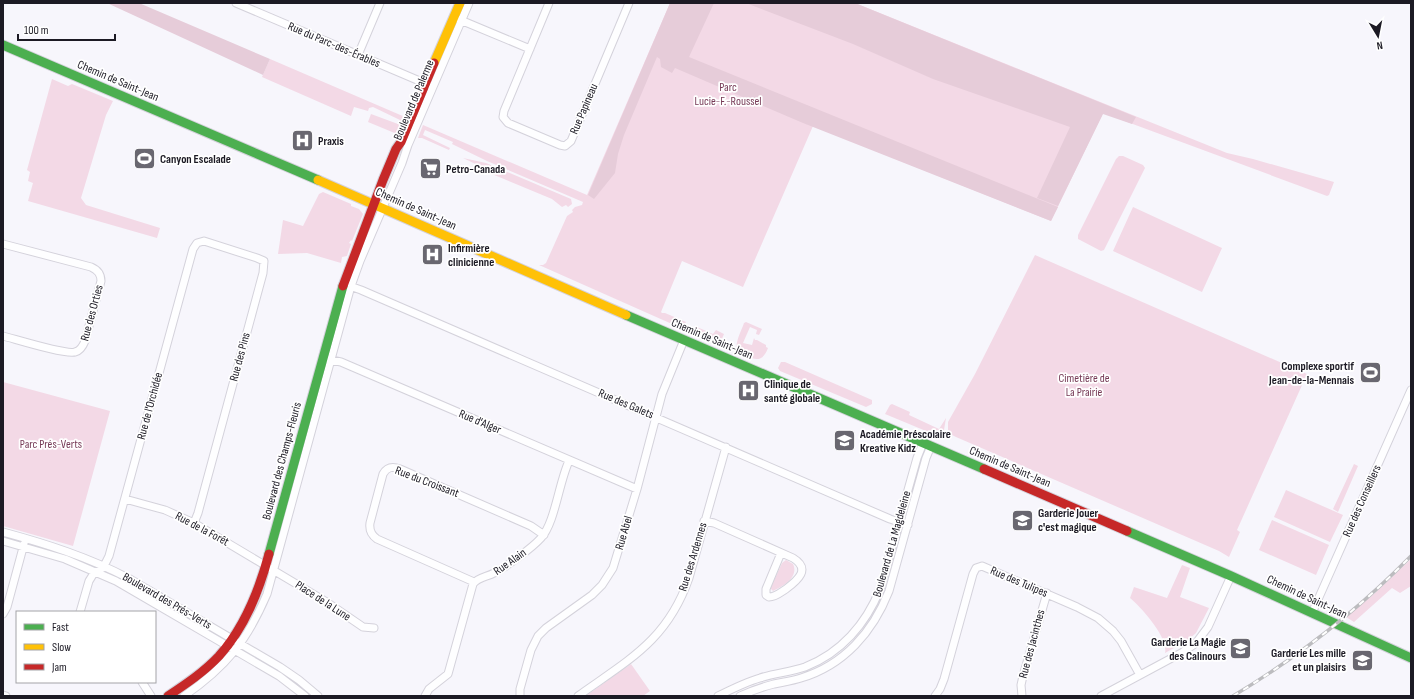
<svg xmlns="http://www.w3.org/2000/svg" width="1414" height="699" font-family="'Sofia Sans Condensed',sans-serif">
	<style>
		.green { fill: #f3d9e6 }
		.forest { fill: #e6ccd9 }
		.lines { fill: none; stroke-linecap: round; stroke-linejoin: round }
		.street-casing { stroke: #d4d2db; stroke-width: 9 }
		.fast-casing { stroke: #d4d2db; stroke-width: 11 }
		.slow-casing { stroke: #d4d2db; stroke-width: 11 }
		.jam-casing { stroke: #d4d2db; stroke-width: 11 }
		.street { stroke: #fefeff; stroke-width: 7 }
		.fast { stroke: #4caf50; stroke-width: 9 }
		.slow { stroke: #ffc107; stroke-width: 9 }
		.jam { stroke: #c62828; stroke-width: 9 }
		.rail-casing { stroke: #bcbcbf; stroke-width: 3.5 }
		.rail { stroke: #fff; stroke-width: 2; stroke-dasharray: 6; stroke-linecap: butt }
		.labels { text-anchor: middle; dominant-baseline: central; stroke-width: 3.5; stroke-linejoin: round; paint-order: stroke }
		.street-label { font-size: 12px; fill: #1c1a24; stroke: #fff }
		.park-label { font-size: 12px; fill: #753955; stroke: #fff }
		.poi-label { font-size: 12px; font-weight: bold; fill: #1c1a24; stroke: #fff; text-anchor: start }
	</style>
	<rect width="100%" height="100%" fill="#f7f6fc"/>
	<!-- green -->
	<path class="green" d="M670 3H855L1227 153 1253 159 1334 182 1329 195 1327 196 1103 113 1051 221 813 126 743 287 682 261 661 312 662 313H665L686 322 684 326 681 328 539 265H543L546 263 567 216 573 212 572 210 575 207 582 205 583 202 487 161 452 144 453 142 425 130 423 135 450 148 449 150 422 138H418L423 125 587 195Z
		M270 59 405 117 397 134 368 122 371 114 398 124 400 120 373 107 369 108 368 111 354 107 351 116 262 77Z
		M52 79 68 86 72 84 113 101 106 115 81 198 86 205 160 228 157 238 28 201 33 183 28 181 30 172 27 170Z
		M1119 156H1123L1143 165 1145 168 1104 250 1101 251 1080 240 1078 239V235L1116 159Z
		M463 158 486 163 571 199 572 204 568 207 566 205 562 207 552 199 487 172 488 170Z
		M323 192 351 204V206L359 209 363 214 352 241 351 240 349 243 351 244 347 256 342 257 341 263 307 253 278 254 283 220 303 226 319 194Z
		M1133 207 1222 248 1202 292 1113 251Z
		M1035 255 1307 374 1237 530 1240 532 1229 557 1219 551 956 437 952 435 948 430V422L975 374Z
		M746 322 762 329 759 335 756 334 757 330 750 327 743 343 752 345 754 338 755 340H757L766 345V347L768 348C761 367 750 357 737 351 735 341 741 332 744 323Z
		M696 327H697L713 334 716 330 724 334 721 341 717 343 694 333Z
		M781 362H785L872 400V404L866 407 780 371 778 368Z
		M3 382 110 411 73 546 3 526Z
		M892 404 910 412 909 415 939 429 946 418 944 430 947 435 938 436 885 414 890 405Z
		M1354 464 1358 466 1338 512 1333 509Z
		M1286 490 1343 515 1330 542 1274 517Z
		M1272 520 1329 545 1316 575 1259 550Z
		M1411 559V586L1400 593 1392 588 1354 622 1346 617 1375 593Z
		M786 560 793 564C799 577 784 586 773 591L771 589V587L782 563Z
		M1182 565 1190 568 1180 597 1209 608 1196 633 1188 640 1165 653C1169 638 1141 607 1130 598L1134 587 1167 598Z
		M631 664 650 691 643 696H588L587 695Z"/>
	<!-- forest -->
	<path class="forest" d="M107 3H139L270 59 263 75Z
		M670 3H714L689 57 1058 207 1051 221 803 123 675 68 672 73 661 67 660 59 657 57 624 135 618 154 615 173 594 199 588 195Z
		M746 3H855L1136 117 1132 124 1103 114 1058 206 1037 198 1070 127 933 79 853 44Z"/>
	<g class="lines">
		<defs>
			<path id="street" d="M236 3 429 85
				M549 3 504 111 503 117 508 123 560 145 565 146 571 141 629 3
				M458 19 530 49
				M358 55 380 3
				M3 244 91 267C98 270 101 274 101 281L85 341C83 346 80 351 75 352 66 355 15 339 3 336
				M347 285 361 290 890 519 908 525
				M327 359 341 362 637 489
				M125 499 165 510 194 523 325 601 363 627 374 628
				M704 521 714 523 793 558C811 569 798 580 786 589 781 592 776 597 769 597L766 595V589L781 553
				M3 532C47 544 88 557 128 578L280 667 299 680 318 696
				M3 541 65 559 116 581 279 676 305 696
				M474 582 377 539C371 535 369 530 370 523L383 474C387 467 392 466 400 469L531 526 544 535
				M80 612 89 581 94 573 103 568 109 556 193 249 197 243 204 241 257 258 264 261 263 273 198 513 194 523
				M1312 613 1411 390
				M3 614 7 607 24 544
				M142 682 151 696
				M3 695 6 696
				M184 696C226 667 247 641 267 594L351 286 360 261 402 163 408 145 469 3
				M425 696 429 689 448 674 473 584C478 577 487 577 494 573 506 567 532 548 541 538 555 523 559 482 569 461
				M520 696V689L531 650 538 636 546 628 592 595 602 585 613 568 637 489 662 394 684 340
				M578 696C628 660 667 641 689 578L726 447
				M718 696C732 689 746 682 760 678 775 673 791 672 805 667 841 653 866 624 880 589L917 458 923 443
				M740 696C751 691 762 687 774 684 783 682 792 681 801 678 844 665 873 632 889 591L926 458 931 446
				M935 696 940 689 944 679 973 574 976 568 982 566 1077 607 1098 618 1113 631 1121 641 1140 675
				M1022 696 1021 685 1023 676 1047 593
				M1101 696 1183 652 1196 643 1208 627 1231 576"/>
			<path id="fast" d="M3 45 318 180
				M626 315 984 469
				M1127 531 1231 576 1411 658
				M269 554 343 286"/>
			<path id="slow" d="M434 63 460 3
				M318 180 626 315"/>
			<path id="jam" d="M343 286 383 180 396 149 401 142 434 63
				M984 469 1127 531
				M168 696C186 684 204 672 219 656 245 627 259 591 269 554"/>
		</defs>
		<!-- street casing -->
		<use href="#street" class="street-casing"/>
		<!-- fast casing -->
		<use href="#fast" class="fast-casing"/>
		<!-- slow casing -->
		<use href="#slow" class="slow-casing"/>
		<!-- jam casing -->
		<use href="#jam" class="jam-casing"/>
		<!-- street -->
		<use href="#street" class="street"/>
		<!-- fast -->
		<use href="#fast" class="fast"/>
		<!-- slow -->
		<use href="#slow" class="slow"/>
		<!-- jam -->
		<use href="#jam" class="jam"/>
		<defs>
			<path id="rail" d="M1233 696C1298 657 1358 610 1411 556"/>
		</defs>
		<!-- rail casing -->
		<use href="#rail" class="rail-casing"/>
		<!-- rail -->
		<use href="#rail" class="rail"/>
	</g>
	<!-- icons -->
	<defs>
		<symbol id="hospital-square" viewBox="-11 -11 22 22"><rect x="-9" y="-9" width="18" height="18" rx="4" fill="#696770" stroke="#fff"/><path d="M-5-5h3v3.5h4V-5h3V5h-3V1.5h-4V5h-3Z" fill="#fff"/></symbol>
		<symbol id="stadium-square" viewBox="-11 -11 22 22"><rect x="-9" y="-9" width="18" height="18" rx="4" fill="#696770" stroke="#fff"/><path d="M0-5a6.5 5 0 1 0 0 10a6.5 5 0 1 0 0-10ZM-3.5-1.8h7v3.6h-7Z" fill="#fff"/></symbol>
		<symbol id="supermarket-square" viewBox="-11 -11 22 22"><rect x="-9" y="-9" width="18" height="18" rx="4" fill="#696770" stroke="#fff"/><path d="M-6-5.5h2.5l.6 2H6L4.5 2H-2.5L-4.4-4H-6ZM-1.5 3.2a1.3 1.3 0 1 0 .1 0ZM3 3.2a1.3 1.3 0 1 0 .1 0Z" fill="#fff"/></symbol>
		<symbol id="school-square" viewBox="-11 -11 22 22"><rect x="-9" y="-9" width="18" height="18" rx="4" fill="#696770" stroke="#fff"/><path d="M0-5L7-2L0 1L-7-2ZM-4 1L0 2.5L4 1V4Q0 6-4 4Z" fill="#fff"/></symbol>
	</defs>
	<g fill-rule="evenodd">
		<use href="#hospital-square" x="290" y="128" width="25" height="25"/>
		<use href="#stadium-square" x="132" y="146" width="25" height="25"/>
		<use href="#supermarket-square" x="418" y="156" width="25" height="25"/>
		<use href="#hospital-square" x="420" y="242" width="25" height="25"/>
		<use href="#stadium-square" x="1358" y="360" width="25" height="25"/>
		<use href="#hospital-square" x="736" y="378" width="25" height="25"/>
		<use href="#school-square" x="832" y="428" width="25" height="25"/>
		<use href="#school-square" x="1010" y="508" width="25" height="25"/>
		<use href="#school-square" x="1228" y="636" width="25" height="25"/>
		<use href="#school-square" x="1350" y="648" width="25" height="25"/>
	</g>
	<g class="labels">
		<!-- street labels -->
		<g class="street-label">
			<text transform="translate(334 45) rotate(23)">Rue du Parc-des-Érables</text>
			<text transform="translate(118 81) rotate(23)">Chemin de Saint-Jean</text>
			<text transform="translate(414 100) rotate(-67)">Boulevard de Palerme</text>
			<text transform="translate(584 109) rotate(-67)">Rue Papineau</text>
			<text transform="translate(416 209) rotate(24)">Chemin de Saint-Jean</text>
			<text transform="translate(92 313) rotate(-75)">Rue des Orties</text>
			<text transform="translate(712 339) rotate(23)">Chemin de Saint-Jean</text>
			<text transform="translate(240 357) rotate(-75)">Rue des Pins</text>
			<text transform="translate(626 404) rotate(23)">Rue des Galets</text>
			<text transform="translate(150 406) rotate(-75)">Rue de l'Orchidée</text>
			<text transform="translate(480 422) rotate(23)">Rue d'Alger</text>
			<text transform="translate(282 461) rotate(-75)">Boulevard des Champs-Fleuris</text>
			<text transform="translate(1010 467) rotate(23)">Chemin de Saint-Jean</text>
			<text transform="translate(427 482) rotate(21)">Rue du Croissant</text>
			<text transform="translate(1362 501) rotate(-66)">Rue des Conseillers</text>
			<text transform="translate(202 529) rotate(28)">Rue de la Forêt</text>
			<text transform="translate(624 533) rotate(-74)">Rue Abel</text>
			<text transform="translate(892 544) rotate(-74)">Boulevard de La Magdeleine</text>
			<text transform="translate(693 557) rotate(-73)">Rue des Ardennes</text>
			<text transform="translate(510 562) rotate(-35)">Rue Alain</text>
			<text transform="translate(1019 582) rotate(23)">Rue des Tulipes</text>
			<text transform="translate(1307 597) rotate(25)">Chemin de Saint-Jean</text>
			<text transform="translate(167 601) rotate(30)">Boulevard des Prés-Verts</text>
			<text transform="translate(323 601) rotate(33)">Place de la Lune</text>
			<text transform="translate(1032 644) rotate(-75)">Rue des Jacinthes</text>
		</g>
		<!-- park labels -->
		<g class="park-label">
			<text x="728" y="87">Parc<tspan x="728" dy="14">Lucie-F.-Roussel</tspan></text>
			<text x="1084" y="378">Cimetière de<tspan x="1084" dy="14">La Prairie</tspan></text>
			<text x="51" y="444">Parc Prés-Verts</text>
		</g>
		<!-- poi labels -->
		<g class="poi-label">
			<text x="318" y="141">Praxis</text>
			<text x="160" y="159">Canyon Escalade</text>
			<text x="446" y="169">Petro-Canada</text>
			<text x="448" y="248">Infirmière<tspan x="448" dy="14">clinicienne</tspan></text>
			<text x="1354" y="366" text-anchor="end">Complexe sportif<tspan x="1354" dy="14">Jean-de-la-Mennais</tspan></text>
			<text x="764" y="384">Clinique de<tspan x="764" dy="14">santé globale</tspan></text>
			<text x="860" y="434">Académie Préscolaire<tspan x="860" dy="14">Kreative Kidz</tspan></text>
			<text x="1038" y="513">Garderie Jouer<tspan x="1038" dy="14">c'est magique</tspan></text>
			<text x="1226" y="642" text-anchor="end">Garderie La Magie<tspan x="1226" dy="14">des Calinours</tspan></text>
			<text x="1346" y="653" text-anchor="end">Garderie Les mille<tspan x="1346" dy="14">et un plaisirs</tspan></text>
		</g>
	</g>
	<!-- border -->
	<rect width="1414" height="699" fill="none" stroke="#1c1a24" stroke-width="8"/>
	<!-- legend -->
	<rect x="16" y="611" width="140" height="72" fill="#ffffff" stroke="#a4a3a7"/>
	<rect x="24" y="624" width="20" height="6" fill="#4caf50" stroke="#a4a3a7"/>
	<text x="52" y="631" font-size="12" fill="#1c1a24">Fast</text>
	<rect x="24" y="644" width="20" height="6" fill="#ffc107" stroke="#a4a3a7"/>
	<text x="52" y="651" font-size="12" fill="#1c1a24">Slow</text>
	<rect x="24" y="664" width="20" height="6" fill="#c62828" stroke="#a4a3a7"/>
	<text x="52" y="671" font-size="12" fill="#1c1a24">Jam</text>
	<!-- north arrow -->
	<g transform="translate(1378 36) rotate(170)" stroke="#ffffff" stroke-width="3" paint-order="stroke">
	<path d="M0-3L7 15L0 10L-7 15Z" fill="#1c1a24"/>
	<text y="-6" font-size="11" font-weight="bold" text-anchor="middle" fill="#1c1a24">N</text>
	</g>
	<!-- scale -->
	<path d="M18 34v6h97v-6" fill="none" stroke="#1c1a24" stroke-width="2"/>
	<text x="24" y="34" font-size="12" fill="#1c1a24" stroke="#ffffff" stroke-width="3" paint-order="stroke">100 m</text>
</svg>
